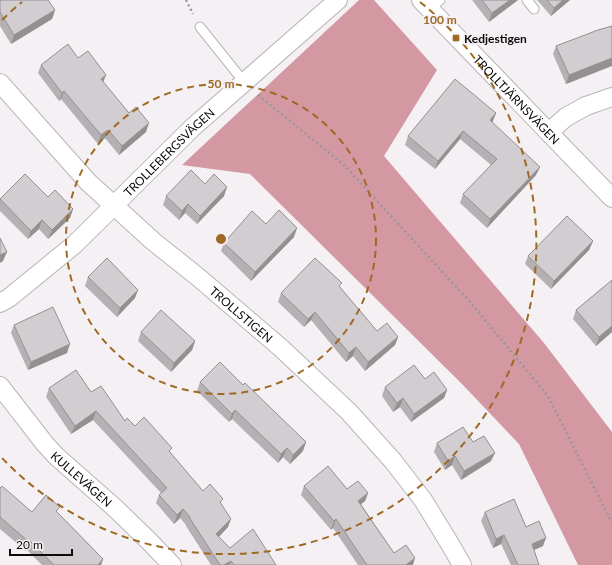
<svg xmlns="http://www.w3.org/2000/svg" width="612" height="565" font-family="Lato,sans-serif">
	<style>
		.forest { fill: #d498a3 }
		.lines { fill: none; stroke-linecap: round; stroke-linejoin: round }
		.lane-casing { stroke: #b8b4b8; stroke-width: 11 }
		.street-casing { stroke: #b8b4b8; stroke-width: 20 }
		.path { stroke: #999699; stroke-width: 2.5; stroke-dasharray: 2 3; stroke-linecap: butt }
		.lane { stroke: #fff; stroke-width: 9 }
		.street { stroke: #fff; stroke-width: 18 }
		.wall { fill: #b5b0b3 }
		.shaded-wall { fill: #939092 }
		.building { fill: #d2cdd0; stroke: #939092 }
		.ring { fill: none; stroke: #9e6922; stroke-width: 2; stroke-dasharray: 7 5 }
		.poi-dot { fill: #9e6922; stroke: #f4f0f4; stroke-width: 1.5 }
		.labels { text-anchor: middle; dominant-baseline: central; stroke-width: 4; stroke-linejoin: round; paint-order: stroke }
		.poi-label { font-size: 12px; font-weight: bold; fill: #0c0b0c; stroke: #f4f0f4; text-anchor: start }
		.street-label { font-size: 12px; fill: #0c0b0c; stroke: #f4f0f4 }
		.centre { fill: #9e6922; stroke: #f4f0f4; stroke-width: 2 }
		.ring-label { font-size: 12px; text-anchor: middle; font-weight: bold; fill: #9e6922; stroke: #f4f0f4; stroke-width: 4; stroke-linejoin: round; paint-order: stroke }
	</style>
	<rect width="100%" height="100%" fill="#f4f0f4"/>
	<!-- forest -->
	<path class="forest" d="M359 0H374L437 70 384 156 544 343 612 432V565H578L519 444 462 384 250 174 182 165Z"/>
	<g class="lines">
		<defs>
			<path id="lane" d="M527 0 534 9
				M429 9 440 0
				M200 27 244 82"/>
			<g id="street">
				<path id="s1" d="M421 0 612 198"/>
				<path id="s2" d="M0 83 88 182 154 242 198 277 281 348 349 412 393 461 423 500 450 544 462 565"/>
				<path d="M549 132 566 117 586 106 612 97"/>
				<path id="s3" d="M0 303 9 298 75 244 192 128 338 0"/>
				<path id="s4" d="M0 386 45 444 56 456 116 509 149 541 172 565"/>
			</g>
		</defs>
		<!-- lane casing -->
		<use href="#lane" class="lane-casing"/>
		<!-- street casing -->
		<use href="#street" class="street-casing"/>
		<!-- path -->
		<path class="path" d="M186 0 193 14
			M258 95 344 165 470 302 548 396 612 523"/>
		<!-- lane -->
		<use href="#lane" class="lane"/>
		<!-- street -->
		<use href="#street" class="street"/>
	</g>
	<!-- wall -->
	<path class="wall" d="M0 0 55 10 52 19 11 44 0 26Z
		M472 0H518L489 22Z
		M537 0H570L551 16Z
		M556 46 603 69 566 84 553 54Z
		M78 58 103 82 129 113 146 132 119 155 105 138 98 144 61 99 59 101 38 73 41 65Z
		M496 113 492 122 536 175 487 228 460 203 463 194 491 165 460 139 435 169 405 145 408 136Z
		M205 184 224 196 197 224 185 213 179 220 163 205 166 196Z
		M0 199 73 209 70 218 48 239 39 229 28 239 0 211Z
		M266 224 294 237 251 281 221 251 224 243Z
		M593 241 589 250 551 289 525 264 528 256Z
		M88 277 135 298 117 317 85 286Z
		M612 280V332L596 346 573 319 576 310Z
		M340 288 377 331 398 337 395 345 365 371 353 356 346 362 311 320 304 327 278 302 281 293Z
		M14 325 67 353 28 370 11 333Z
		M141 332 195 341 192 350 171 372 138 341Z
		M425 379 447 390 444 398 411 422 400 407 393 412 382 396 385 387Z
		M200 382 303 451 290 464 283 457 278 463 232 419 229 422 197 391Z
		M49 388 91 392 125 421 135 426 170 453 203 491 221 504 228 527 219 537 230 548 276 565H211L186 526V525L180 518 174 524 156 503 159 495 161 493 93 420 71 434 46 397Z
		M473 442 491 461 461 480 452 465 445 470 434 452 437 443Z
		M304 486 347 489 368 493 365 501 361 504 394 553 413 565H358L333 528 331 530 301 495Z
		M0 488 32 512 58 513 103 559 101 565H42L27 550 26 551 0 529Z
		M485 512 526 527 543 546 534 550 539 565H511L501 544 493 548 481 521Z"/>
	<!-- shaded-wall -->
	<path class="shaded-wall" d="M510 0H518L489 22 492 13Z
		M563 0H570L551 16 554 8Z
		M55 10 52 19 11 44 14 35Z
		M612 58V66L566 84 569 75Z
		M106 75 103 83 101 79Z
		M64 91 61 99 59 101 62 93Z
		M496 113 493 121 487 129 490 120Z
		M149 123 146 132 119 155 122 146Z
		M108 130 105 138 98 144 101 135Z
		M463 131 460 139 435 169 438 161Z
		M540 167 536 175 487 228 490 219Z
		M227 187 224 196 197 224 200 216Z
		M188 204 185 213 179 220 182 211Z
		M73 209 70 218 48 239 52 230Z
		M42 220 39 229 28 239 31 231Z
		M297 228 294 237 251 281 255 272Z
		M593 241 589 250 551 289 554 281Z
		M7 252 3 261 0 263V255Z
		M138 290 135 298 117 317 120 308Z
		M315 312 311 320 304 327 308 319Z
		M612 326V332L596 346 599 337Z
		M398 337 395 345 365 371 368 362Z
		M195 341 192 350 171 372 174 363Z
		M70 344 67 353 28 370 31 362Z
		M356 347 353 356 346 362 349 353Z
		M447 390 444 398 411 422 414 414Z
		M403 398 400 407 393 412 397 403Z
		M235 410 232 419 229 422 232 414Z
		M96 411 93 420 71 434 75 426Z
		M306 442 303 451 290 464 293 455Z
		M287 448 283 457 278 463 281 454Z
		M495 453 491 461 461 480 464 471Z
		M455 456 452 465 445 470 448 461Z
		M368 493 365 501 355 509 358 501Z
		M183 509 180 518 174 524 177 515Z
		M231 519 228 527 213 543 216 534Z
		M336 519 333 528 331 530 334 521Z
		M504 535 501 544 493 548 496 539Z
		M546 538 543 546 529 552 532 544Z
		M415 558 413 565H406L407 564Z
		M103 559 101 565H98Z
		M231 561 229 565H224Z"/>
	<!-- building -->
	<path class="building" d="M0 0H48L55 10 14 35 0 12Z
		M482 0H510L492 13Z
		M547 0H563L554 8Z
		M612 26V58L569 75 556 46 598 30Z
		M68 44 78 58 88 51 106 75 101 79 129 113 136 107 149 123 122 146 108 130 101 135 64 91 62 93 41 65Z
		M455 79 496 113 490 120 540 167 490 219 463 194 497 159 463 131 438 161 408 136Z
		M191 170 205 184 214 174 227 187 200 216 188 204 182 211 166 196Z
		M25 174 48 197 55 190 73 209 52 230 42 220 31 231 0 199Z
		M279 210 297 228 255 272 224 243 252 211 266 224Z
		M567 216 593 241 554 281 528 256Z
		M0 238 7 252 0 255Z
		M107 258 138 290 120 308 88 277Z
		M315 258 342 283 339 286 377 331 387 323 398 337 368 362 356 347 349 353 315 312 308 319 281 293Z
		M612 280V326L599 337 576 310Z
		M53 307 70 344 31 362 14 325Z
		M161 310 195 341 174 363 141 332Z
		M220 362 243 385 245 383 306 442 293 455 287 448 281 454 235 410 232 414 200 382Z
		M414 365 425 379 434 372 447 390 414 414 403 398 397 403 385 387Z
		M76 370 91 392 101 386 125 421 127 418 135 426 144 417 172 448 169 451 203 491 210 484 223 499 220 502 231 519 216 534 230 548 253 529 276 565H234L231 561 224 565H220L189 517H190L183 509 177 515 159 495 167 488 96 411 75 426 49 388Z
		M463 427 473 442 484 436 495 453 464 471 455 456 448 461 437 443Z
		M328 466 347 489 358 481 368 493 358 501 394 553 406 545 415 558 407 564V565H367L336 519 334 521 304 486Z
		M2 486 32 512 46 495 60 507 56 511 103 559 98 565H54L30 541 29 542 0 517V488Z
		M514 499 526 527 539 521 546 538 532 544 539 565H518L504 535 496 539 485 512Z"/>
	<!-- distance rings -->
	<g class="ring">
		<circle cx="221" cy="239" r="155"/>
		<path d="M2 20A310 310 0 0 1 22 2M420 2A310 310 0 1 1 2 458"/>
	</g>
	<!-- markers -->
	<rect class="poi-dot" x="452" y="34" width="8" height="8" rx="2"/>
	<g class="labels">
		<!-- poi labels -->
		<g class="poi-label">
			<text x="464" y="38">Kedjestigen</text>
		</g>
		<!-- street labels -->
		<g class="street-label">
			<text stroke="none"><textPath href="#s1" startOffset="138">TROLLTJÄRNSVÄGEN</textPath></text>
			<text stroke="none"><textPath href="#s3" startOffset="227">TROLLEBERGSVÄGEN</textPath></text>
			<text stroke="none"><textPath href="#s2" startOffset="335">TROLLSTIGEN</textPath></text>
			<text stroke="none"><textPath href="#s4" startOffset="124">KULLEVÄGEN</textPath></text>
		</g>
	</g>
	<circle cx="221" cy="239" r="6" class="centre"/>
	<g class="ring-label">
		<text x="440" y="24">100 m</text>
		<text x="221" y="88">50 m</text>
	</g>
	<!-- scale -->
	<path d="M10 549v6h62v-6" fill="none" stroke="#0c0b0c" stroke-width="2"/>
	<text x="16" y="549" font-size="12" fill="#0c0b0c" stroke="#f4f0f4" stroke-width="3" paint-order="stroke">20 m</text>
</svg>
